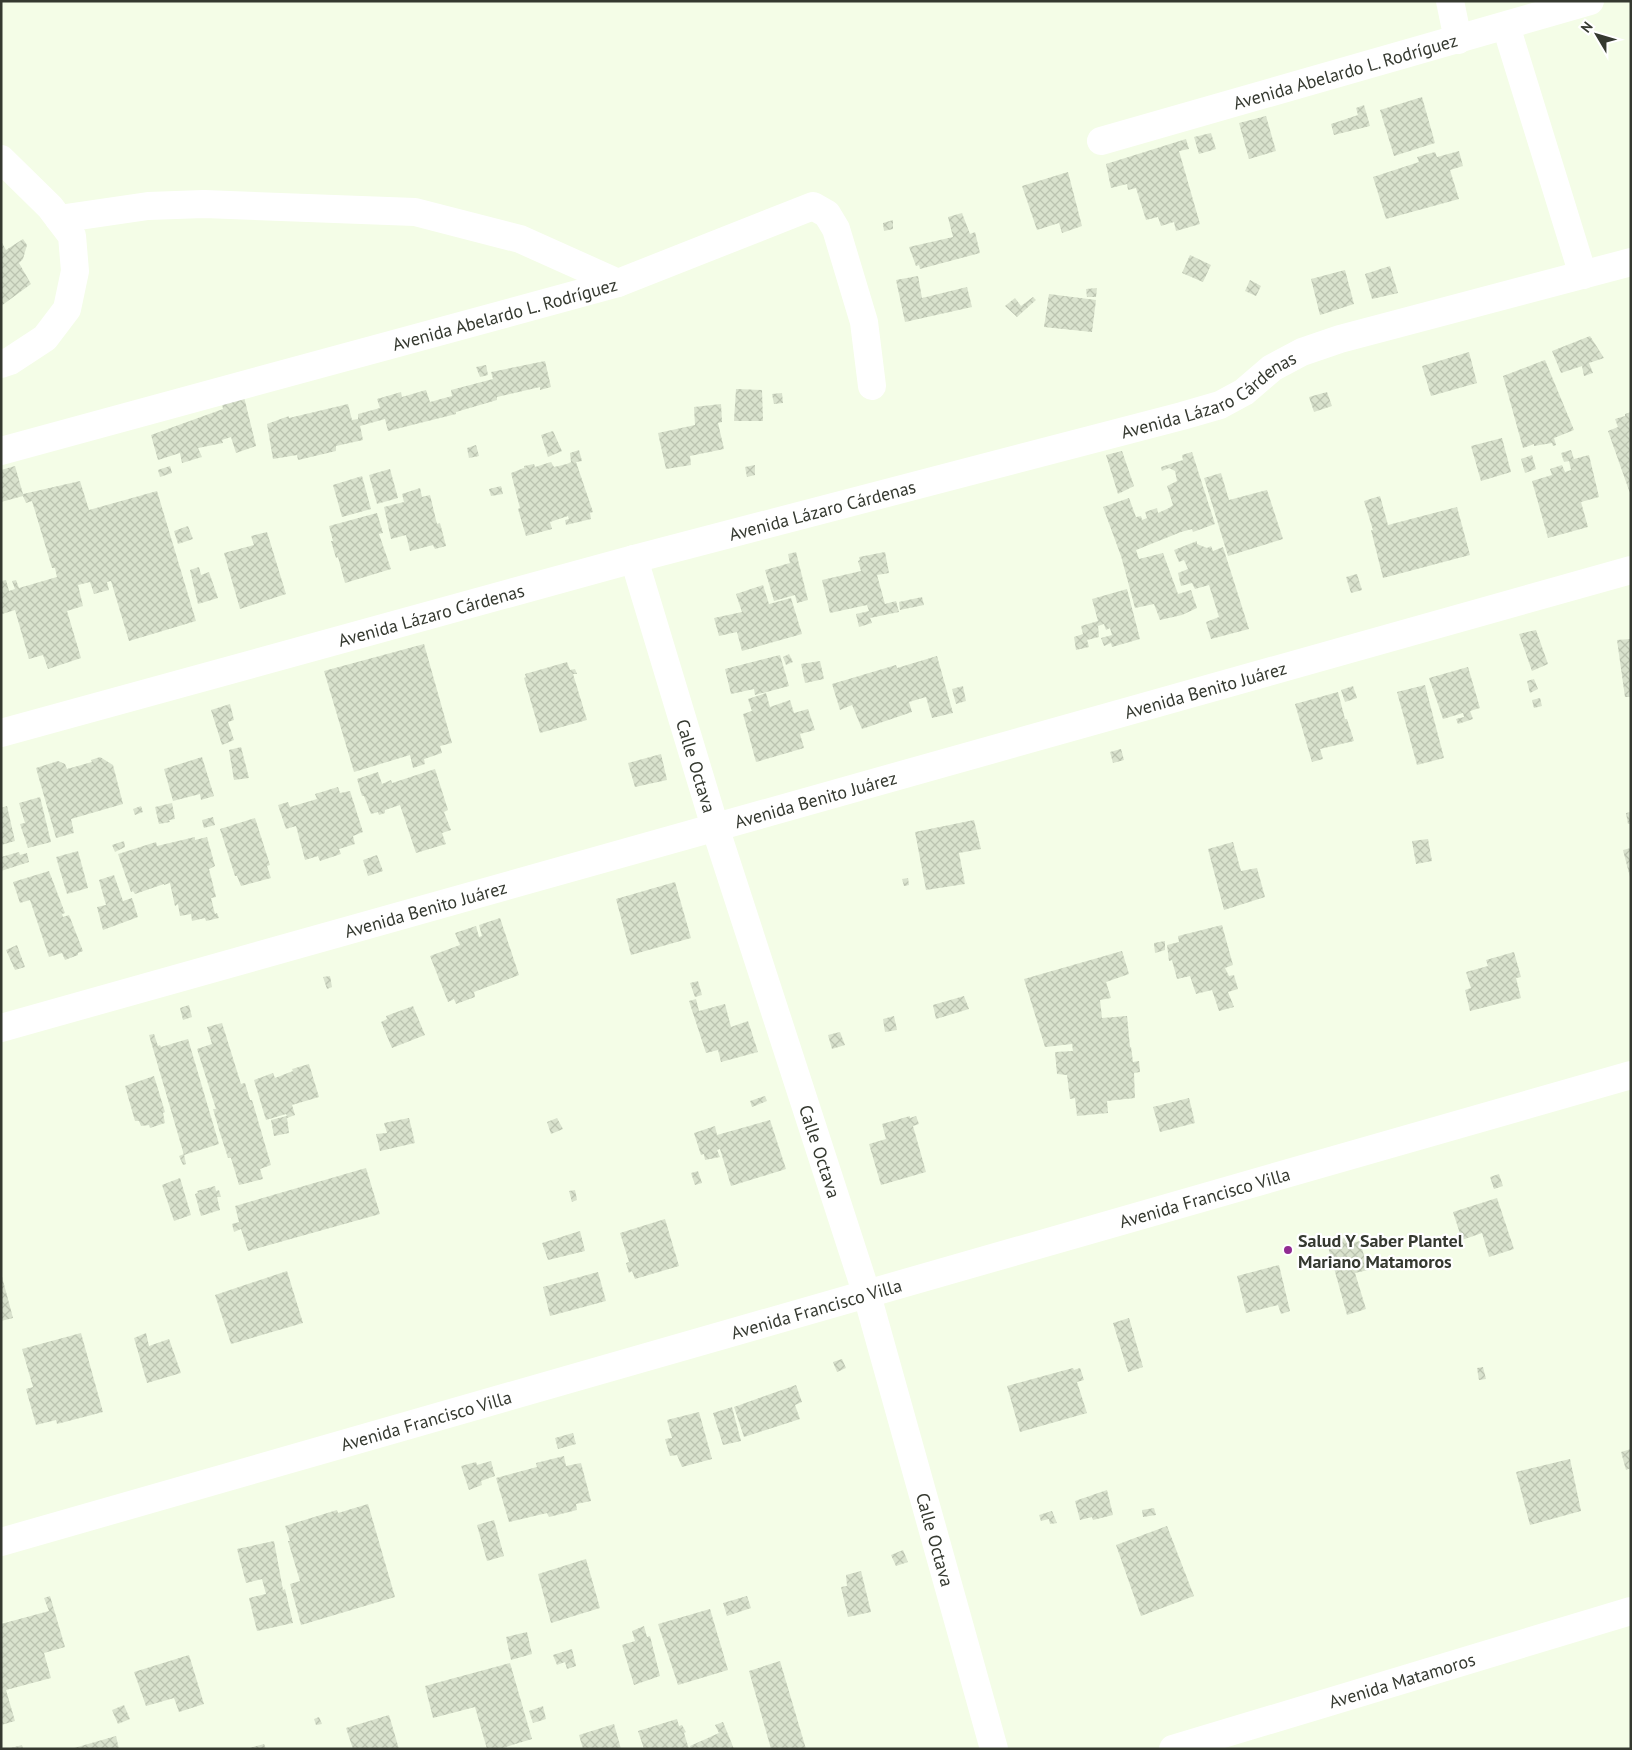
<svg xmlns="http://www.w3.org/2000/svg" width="1632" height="1750" font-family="'PT Sans',sans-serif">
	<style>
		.building { fill: url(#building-cross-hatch) }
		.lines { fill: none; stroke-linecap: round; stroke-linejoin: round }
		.minor { stroke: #fff; stroke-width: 28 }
		.poi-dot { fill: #912c92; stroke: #fff; stroke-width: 2 }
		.labels { text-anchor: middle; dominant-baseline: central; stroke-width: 4.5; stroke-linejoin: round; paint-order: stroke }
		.street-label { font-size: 18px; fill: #353930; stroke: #fff }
		.poi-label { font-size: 18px; font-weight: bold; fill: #353930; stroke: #fff; text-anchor: start }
	</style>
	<defs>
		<pattern id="building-cross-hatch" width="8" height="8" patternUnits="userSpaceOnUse" patternTransform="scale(1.25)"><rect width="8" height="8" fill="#d9e2cd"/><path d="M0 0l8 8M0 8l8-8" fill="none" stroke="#bbc3b0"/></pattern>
	</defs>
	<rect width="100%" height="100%" fill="#f4fde7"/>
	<!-- building -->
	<path class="building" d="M1422 97 1435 143 1394 156 1380 110Z
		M1364 105 1370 126 1334 135 1331 124 1358 115 1356 108Z
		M1266 116 1276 151 1249 159 1239 123Z
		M1211 133 1216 149 1199 154 1194 137Z
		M1186 139 1189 149 1179 151 1200 224 1176 231 1174 222 1161 226 1158 217 1146 220 1136 188 1128 190 1127 184 1111 188 1106 164Z
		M1459 151 1463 166 1450 170 1459 199 1386 219 1373 177 1419 162 1417 157 1435 152 1437 157Z
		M1068 172 1082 226 1062 233 1059 223 1037 230 1022 186Z
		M962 213 970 234 975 232 980 253 920 269 919 265 916 266 909 247 953 237 948 217Z
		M893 220V229L884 231 883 223Z
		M23 239 27 245 23 259 19 263 31 284 1 306V241L6 250Z
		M1190 255 1211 265 1203 282 1182 273Z
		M1390 266 1398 293 1372 299 1365 274Z
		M1345 270 1354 304 1320 315 1311 279Z
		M918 276 922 298 967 287 972 307 905 322 896 280Z
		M1250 280 1261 286 1256 296 1245 291Z
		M1097 288 1096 297H1087L1086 289Z
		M1049 294 1096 300 1092 332 1044 327Z
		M1033 297 1036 300 1017 317 1005 306 1015 298 1021 306Z
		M1590 336 1604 358 1589 363 1593 373 1584 376 1582 366 1561 373 1552 351Z
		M1469 352 1477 383 1431 396 1422 366Z
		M1545 360 1574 430 1554 438 1556 445 1553 446 1552 443 1534 446V444L1523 448 1503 376Z
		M545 361 551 387 540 390V387L497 397V400L456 412V414L388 431 385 419 360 426 363 440 336 446V451L298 460 297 455 273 459 267 424 289 416V418L348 404 352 420 358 419V414L380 408 377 399 401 392 402 397 426 390 430 402 452 396 451 390 493 379 491 372Z
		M486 365 488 375 480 377 476 367Z
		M736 389 762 390 763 421H734Z
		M1327 392 1332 406 1314 412 1309 397Z
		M782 393 783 403 774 404 772 394Z
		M244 397 256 446 236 453 231 437 222 440 223 443 198 448 202 457 182 463 180 453 158 460 151 435 223 409 222 404Z
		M721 404 722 422 718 423 724 449 690 456 691 465 666 469 658 433 695 425 694 407Z
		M1631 412 1630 433 1631 496 1608 431 1618 427 1615 419 1625 416V414Z
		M553 431 562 451 548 457 541 435Z
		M1502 438 1511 472 1481 481 1471 446Z
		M476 445 479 456 469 458 467 448Z
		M579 450 582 461 576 462 593 512 590 513 591 519 566 525 565 520 569 519 568 516 550 522 552 529 526 536 518 509 520 508 511 473 524 468V466L534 464 535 467 551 462 554 467 567 464 571 462 570 453Z
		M1571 450 1574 459 1589 455 1599 497 1581 502 1588 527 1548 538 1532 481 1552 475 1550 469 1562 465 1565 472 1571 470 1569 461 1564 462 1561 453Z
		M1122 451 1134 486 1118 494 1106 455Z
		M1192 452 1215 524 1193 532 1192 529 1181 532 1136 550 1139 559 1163 553 1178 594 1191 590 1197 608 1182 615 1160 620 1154 604 1135 608 1121 556 1103 507 1129 498 1136 517 1141 516 1142 520 1147 518 1145 512 1157 508 1158 513 1169 508 1173 505 1167 486 1177 481 1175 471 1169 468 1162 471 1161 467 1183 460 1182 455Z
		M1532 455 1536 469 1525 473 1521 459Z
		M755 465V475L747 477 745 467Z
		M15 466 23 494 80 481 89 510 157 491 196 621 129 641 111 581 107 582 109 590 94 594 90 582 78 585 83 606 67 611 81 658 48 669 43 655 29 659 15 610 2 614 1 581 6 580 9 591 15 589 12 581 16 580 19 588 57 577 55 568H52L32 501 26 503 23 496 1 502V470Z
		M170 466 172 473 160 477 158 470Z
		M390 469 398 498 377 504 369 475Z
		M1221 473 1229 500 1267 490 1283 539 1228 556 1204 478Z
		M362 476 371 509 342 517 333 485Z
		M501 486 503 494 491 496 489 489Z
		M420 488 422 497 430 495 437 524 440 523 446 546 435 549 433 545 410 551 406 535 391 539 384 507 404 502 402 494Z
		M1380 496 1388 525 1457 507 1470 555 1383 578 1371 530H1373L1364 501Z
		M377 513 383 533 379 534 391 569 345 583 338 557 336 558 331 541H333L329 526Z
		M188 526 193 539 178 544 174 531Z
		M267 532 286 594 240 609 224 553 254 545 251 536Z
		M1197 541V544L1207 548 1211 546 1213 551 1223 547 1249 629 1211 639 1206 622 1219 617 1209 585 1195 589 1192 583 1181 586 1178 573 1188 569 1184 560 1179 562 1174 550Z
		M796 552 808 600 797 603 795 595 774 601 765 570 790 563 788 554Z
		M885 552 889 573 877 575 885 604 896 601 899 612 870 618 872 623 859 627 856 614 869 611 867 605 830 613 822 580 861 571 858 561 860 560 859 557Z
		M199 567 201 575 209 572 218 598 198 604 190 570Z
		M1357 574 1362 590 1351 593 1346 577Z
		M763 585 769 604 791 598 802 634 742 651 737 632 719 636 714 618 742 612 736 594Z
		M1127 589 1140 639 1112 647 1111 643 1104 646 1101 638 1112 635 1110 628 1106 630 1104 624 1098 626 1099 637 1087 640 1089 647 1076 650 1074 637 1083 634 1081 626 1098 621 1092 599Z
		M922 597 924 605 900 610 899 602Z
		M1536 630 1548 664 1532 671 1519 634Z
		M1631 639V697H1625L1617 640Z
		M424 644 452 743 440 746 442 753 424 759 425 764 413 768 410 755 354 772 324 671Z
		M789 654 793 662 786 665 783 657Z
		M780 655 789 686 755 695 754 689 731 694 725 669Z
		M937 656 953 713 932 718 926 697 909 702 912 712 862 729 852 705 840 710 832 684 896 665 897 668Z
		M820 661 824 679 805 683 801 664Z
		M567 662 570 670 575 669 577 674H573L587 720 540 733 524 678 526 677 525 674Z
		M1468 667 1480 708 1470 711 1473 719 1458 724 1456 719 1464 717 1463 713 1443 719 1429 678Z
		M1534 679 1538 689 1530 693 1527 681Z
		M1425 685 1444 758 1417 765 1397 692Z
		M963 686 966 701 956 704 952 689Z
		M1353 686 1357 698 1345 702 1341 690Z
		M1338 692 1345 719H1347L1354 741 1320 749 1323 759 1312 762 1295 704Z
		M766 693 770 707 790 700 794 713 808 709 815 730 800 734 804 748 756 762 743 714 752 711 748 699Z
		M1540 698 1542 706 1534 708 1532 700Z
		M230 704 234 720 228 722 234 740 222 745 211 710Z
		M241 747 249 778 234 780 229 750Z
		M1121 749 1124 760 1113 763 1110 752Z
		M661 754 667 780 635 787 628 763Z
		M100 757 113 765 123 804 71 819 74 833 56 838 36 768 58 761 65 764 67 769 92 762 91 760Z
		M202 757 214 796 201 800 200 794 173 801 164 769Z
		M435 769 448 810 444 812 451 830 442 833 446 844 416 853 400 805 385 810V813L379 815 378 812 371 814 364 796H362L357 779 378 772 382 784 391 780 392 783Z
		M338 787 340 793 350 791 363 832 353 836 355 844 339 849 341 854 320 861 318 856 305 860 296 826 286 829 278 805 288 802 290 807 317 799 315 794Z
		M40 797 51 842 28 848 20 824 25 823 19 803Z
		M172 803 175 819 169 820 170 822 159 824 155 807Z
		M7 806 15 841 1 845V808Z
		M141 806 143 812 135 815 133 809Z
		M1631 812V824H1628L1626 813Z
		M213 817 215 825 204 828 202 820Z
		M255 818 270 865 267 866 271 878 241 886 237 876H235L220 829Z
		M974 820 981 849 959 853 965 884 926 890 915 832Z
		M195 837V840L207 837 215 866 209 869 216 897 211 898 215 914 217 913 219 918 206 921 205 918 192 921 191 914 180 916 178 904 175 906 170 883 164 885V884L135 894 133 891 131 892 118 854 156 842 157 846Z
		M1428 839 1432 861 1416 864 1412 841Z
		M124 841 125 847 115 852 112 845Z
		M1233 842 1241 871 1257 868 1265 897 1224 910 1208 849Z
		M1631 848V877H1630L1623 850Z
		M78 851 88 888 67 894 56 857Z
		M19 852 20 855 27 853 29 862 1 871V857Z
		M377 855 383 871 368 876 363 860Z
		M49 871 65 913 62 914 63 917 69 915 83 951 78 953V955L65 960 62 953 49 957 30 900 20 903 13 882Z
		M114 875 123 901 132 898 138 917 103 930 97 907 106 905 99 880Z
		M908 878 909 885 904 886 902 879Z
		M675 882 691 938 631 955 616 899Z
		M500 918 519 975 474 992 475 997 456 1004 454 999 448 1002 430 956 460 945 455 933 476 926 479 937 482 936 479 925Z
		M1222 925 1233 965 1225 968 1229 976 1234 975 1238 989 1228 992 1234 1007 1219 1011 1212 990 1196 994 1190 976 1177 979 1172 960 1169 961 1167 945 1179 942 1178 936Z
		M1165 941V950L1155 953 1154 943Z
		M17 945 25 967 15 970 6 950Z
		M1122 951 1129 974 1106 982 1111 998 1100 1000 1102 1018 1127 1016 1130 1047H1131L1133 1062 1139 1061 1140 1072 1134 1073 1135 1098 1107 1101 1108 1113 1077 1116 1075 1098 1070 1099 1067 1075 1057 1074 1055 1052 1073 1051 1072 1044 1045 1047 1024 979Z
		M1514 952 1521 977 1516 978 1521 998 1470 1011 1465 990 1471 988 1466 972 1488 966 1486 960Z
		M330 976 332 987 327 989 323 977Z
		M698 981 702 995 695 997 690 983Z
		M964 996 969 1009 936 1019 933 1005Z
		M696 999 699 1011 725 1004 731 1027 748 1021 758 1052 721 1062 718 1050 706 1053 689 1001Z
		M189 1005 192 1017 183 1020 180 1008Z
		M413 1006 425 1035 392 1048 381 1022 387 1019 386 1016Z
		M894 1016 897 1030 885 1032 883 1019Z
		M222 1023 241 1084 245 1083 250 1100H252L271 1165 260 1169 263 1179 239 1185 231 1158H228L220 1133 213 1109H216L197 1049 212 1044 207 1027Z
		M840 1032 845 1045 832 1049 828 1035Z
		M154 1034 158 1046 160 1045 161 1047 188 1039 219 1144 184 1155 149 1035Z
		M309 1064 319 1097 292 1105 295 1115 287 1118 289 1133 274 1136 271 1120 287 1116 286 1114 266 1120 254 1080 273 1073 275 1078 293 1071 292 1069Z
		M154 1076 165 1112 163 1113 165 1123 150 1128 149 1125 141 1126 139 1121H135L125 1086Z
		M765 1096 767 1101 752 1107 750 1101Z
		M1189 1098 1195 1123 1160 1132 1153 1107Z
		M910 1116V1118L916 1116 919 1124 913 1126 926 1172 881 1185 869 1144 886 1139 882 1124Z
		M409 1118 415 1143 380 1151 376 1134 387 1133 384 1123Z
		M557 1118 563 1129 551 1134 547 1122Z
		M770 1120 786 1169 731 1186 720 1149 717 1150 720 1157 705 1160 704 1154 701 1155 694 1133 715 1126 717 1135Z
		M184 1154 186 1164 183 1165 179 1156Z
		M366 1168 380 1214 248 1251 241 1229 234 1232 232 1224 239 1222 235 1206Z
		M698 1171 702 1183 695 1185 691 1173Z
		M1499 1174 1503 1186 1494 1189 1490 1177Z
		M180 1178 191 1215 174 1221 162 1185Z
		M215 1186 216 1191 219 1190 221 1197H217L220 1210 201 1216 195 1194 198 1193 197 1191Z
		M575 1190 577 1200 572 1202 569 1191Z
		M1497 1198 1514 1249 1489 1257 1482 1233 1462 1240 1453 1212Z
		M665 1219 679 1266 635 1279 632 1271 629 1273 626 1263 629 1262 620 1233Z
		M580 1231 585 1251 548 1260 542 1243Z
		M1345 1238 1347 1244 1360 1241 1368 1270 1355 1273 1366 1309 1347 1315 1327 1243Z
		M1279 1265 1290 1311 1281 1314 1278 1305 1246 1313 1237 1276Z
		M287 1271 303 1323 231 1344 215 1295Z
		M598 1272 606 1301 550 1316 543 1287Z
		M1 1273 13 1318 1 1321Z
		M1129 1318 1143 1367 1128 1372 1113 1323Z
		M81 1333 103 1412 57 1424 56 1420 36 1425 26 1389 33 1387 22 1349Z
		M146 1333 149 1346 169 1339 181 1373 147 1383 134 1338Z
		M842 1359 846 1368 837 1372 833 1362Z
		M1483 1367 1486 1379 1479 1380 1477 1368Z
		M1073 1368 1074 1370 1080 1368 1084 1380 1077 1382 1087 1413 1020 1432 1007 1386Z
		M796 1385 802 1402 795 1405 800 1419 744 1437 734 1407Z
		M732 1407 741 1441 723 1445 713 1413Z
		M699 1412 712 1459 682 1467 677 1455 670 1456 665 1439 672 1438 667 1420Z
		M573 1433 576 1444 558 1449 555 1438Z
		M1631 1449V1468L1626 1470 1621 1452Z
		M564 1456 566 1466 581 1463 591 1501 576 1504 577 1510 549 1517 547 1513 509 1522 496 1478 537 1467 536 1463Z
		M1570 1459 1581 1511 1530 1525 1516 1472Z
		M491 1461 495 1476 481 1481 482 1485 469 1490 461 1466 476 1462 477 1465Z
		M1107 1490 1113 1515 1093 1520 1092 1517 1080 1520 1075 1501Z
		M368 1504 395 1597 301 1625 290 1584 300 1581 288 1541H290L285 1526 337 1510 338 1513Z
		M1154 1508 1156 1515 1143 1517 1142 1510Z
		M1052 1511 1057 1523 1050 1524 1049 1519 1041 1521 1039 1515Z
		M494 1520 504 1556 487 1561 477 1525Z
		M1167 1526 1194 1596 1141 1616 1116 1545Z
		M274 1541 283 1590 285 1589 293 1623 257 1631 249 1598 266 1594 262 1579 246 1583 237 1549Z
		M903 1550 908 1562 896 1566 891 1555Z
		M586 1559 600 1608 551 1623 538 1574Z
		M861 1571 871 1612 848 1617 841 1587 847 1586 846 1575Z
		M50 1596 65 1647 44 1653 51 1678 6 1690 15 1721 1 1725V1624L49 1611 44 1598Z
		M747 1596 751 1608 727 1616 723 1603Z
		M710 1609 728 1670 678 1685 658 1624Z
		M644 1626 647 1637 650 1636 660 1676 634 1685 622 1645 635 1641 632 1631Z
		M527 1632 532 1654 511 1660 506 1637Z
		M572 1649 576 1666 567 1669 565 1662 557 1665 553 1655Z
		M189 1655 204 1704 179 1712 174 1698 146 1706 134 1672Z
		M780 1661 785 1678 806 1749H771L749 1671Z
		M510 1663 532 1739 499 1749H487L475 1707 433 1718 425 1686Z
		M124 1705 130 1719 118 1724 112 1710Z
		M543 1706 546 1719 533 1723 529 1711Z
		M389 1715 399 1749H353L346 1728Z
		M319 1717 322 1724 316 1725 314 1719Z
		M677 1719 679 1726 682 1725 686 1732 684 1733 689 1749H644L638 1731Z
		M723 1722 734 1749H691L690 1746 719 1733 715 1725Z
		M614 1724 621 1749H583L579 1735Z
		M116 1736 119 1749H74V1748Z
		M264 1744 266 1749H250V1748Z
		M22 1745 23 1749H11V1748Z"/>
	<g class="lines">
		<!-- minor -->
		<g class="minor">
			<path d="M1450 1 1458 40"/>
			<path d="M1506 26 1583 275"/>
			<path id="s1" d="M1101 141 1590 1"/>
			<path d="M1 159 50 207 72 236 75 271 67 309 45 338 10 361 1 364"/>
			<path d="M59 219 148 206 204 204 415 212 520 239 618 283"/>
			<path id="s2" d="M1 451 618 283 813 206 827 214 836 229 864 322 872 386"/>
			<path id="s3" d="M634 559 715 827 867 1295 994 1749"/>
			<path id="s4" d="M1 733 634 559 1182 416 1220 405 1244 392 1272 368 1302 352 1340 339 1631 262"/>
			<path id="s5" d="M1 1028 1631 570"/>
			<path id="s6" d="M1 1542 1631 1075"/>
			<path id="s7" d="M1173 1749 1631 1611"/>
		</g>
	</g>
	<!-- markers -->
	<circle class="poi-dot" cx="1288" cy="1250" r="5"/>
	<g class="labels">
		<!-- street labels -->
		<g class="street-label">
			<text stroke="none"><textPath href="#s1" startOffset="254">Avenida Abelardo L. Rodríguez</textPath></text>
			<text stroke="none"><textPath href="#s2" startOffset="522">Avenida Abelardo L. Rodríguez</textPath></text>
			<text stroke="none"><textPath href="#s4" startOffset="1256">Avenida Lázaro Cárdenas</textPath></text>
			<text stroke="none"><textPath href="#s4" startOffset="851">Avenida Lázaro Cárdenas</textPath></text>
			<text stroke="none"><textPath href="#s4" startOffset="446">Avenida Lázaro Cárdenas</textPath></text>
			<text stroke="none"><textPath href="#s5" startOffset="1251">Avenida Benito Juárez</textPath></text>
			<text stroke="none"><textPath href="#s3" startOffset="216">Calle Octava</textPath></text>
			<text stroke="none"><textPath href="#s5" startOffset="846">Avenida Benito Juárez</textPath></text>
			<text stroke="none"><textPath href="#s5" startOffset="441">Avenida Benito Juárez</textPath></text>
			<text stroke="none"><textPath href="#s3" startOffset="621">Calle Octava</textPath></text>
			<text stroke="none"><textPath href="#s6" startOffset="1252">Avenida Francisco Villa</textPath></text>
			<text stroke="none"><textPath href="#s6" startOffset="848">Avenida Francisco Villa</textPath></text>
			<text stroke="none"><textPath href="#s6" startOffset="442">Avenida Francisco Villa</textPath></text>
			<text stroke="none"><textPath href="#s3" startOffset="1026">Calle Octava</textPath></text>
			<text stroke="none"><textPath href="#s7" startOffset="239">Avenida Matamoros</textPath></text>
		</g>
		<!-- poi labels -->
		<g class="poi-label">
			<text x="1298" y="1240">Salud Y Saber Plantel<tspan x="1298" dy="21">Mariano Matamoros</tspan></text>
		</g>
	</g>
	<!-- border -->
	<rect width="1632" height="1750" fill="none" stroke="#353930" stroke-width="5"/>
	<!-- north arrow -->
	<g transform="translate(1597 35) rotate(308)" stroke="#ffffff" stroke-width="4" paint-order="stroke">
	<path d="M0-4L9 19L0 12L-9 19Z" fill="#353930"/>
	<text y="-8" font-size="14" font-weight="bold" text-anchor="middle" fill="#353930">N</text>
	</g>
</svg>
